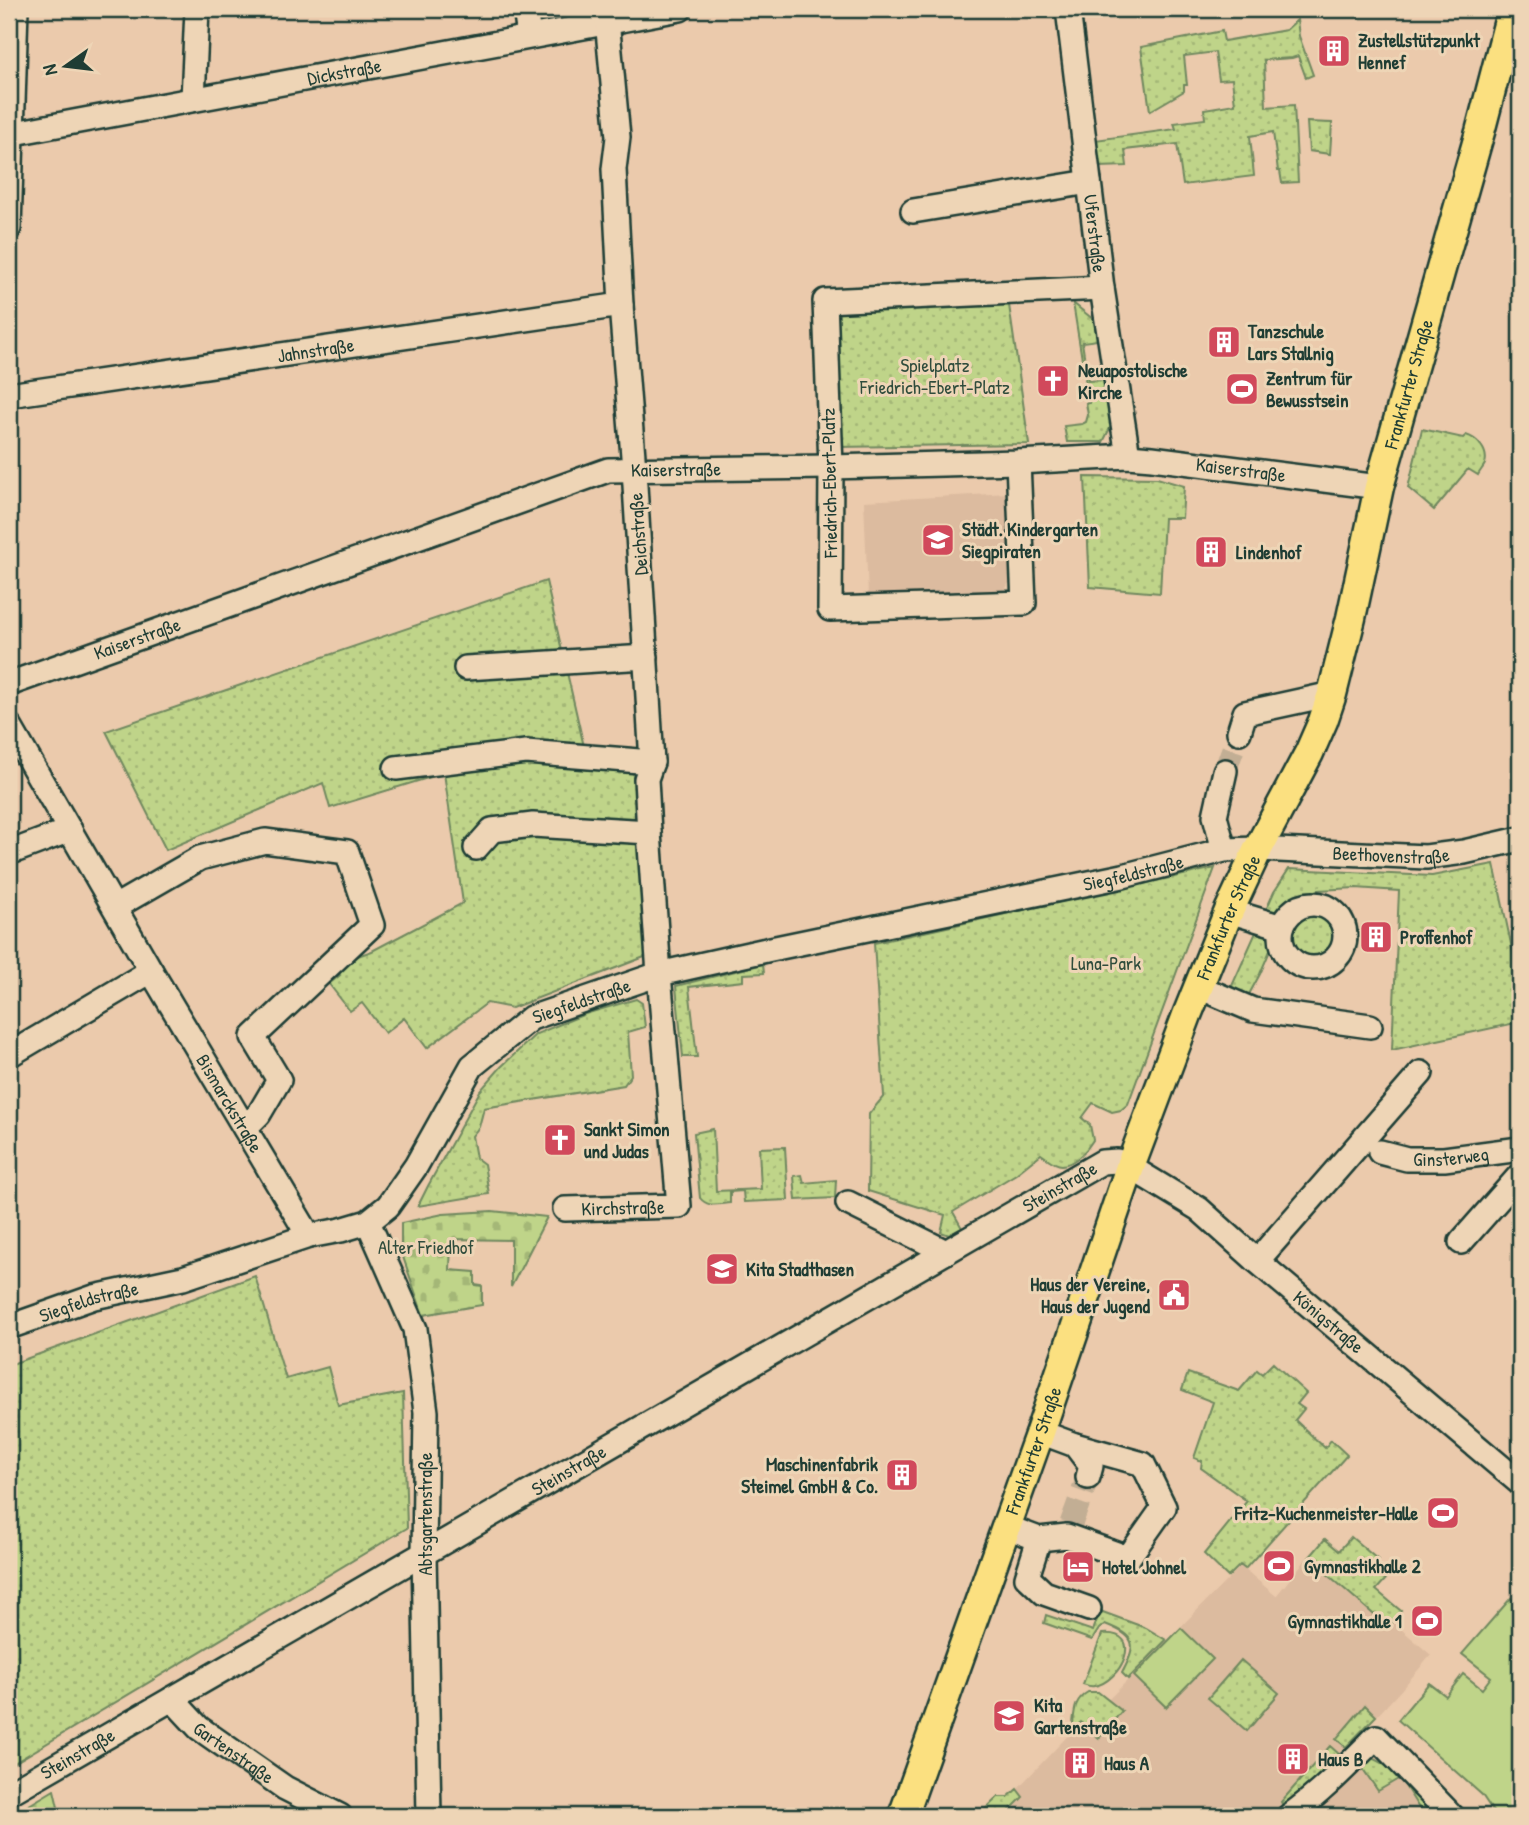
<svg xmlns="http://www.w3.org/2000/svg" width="1529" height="1825" font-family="'Patrick Hand',sans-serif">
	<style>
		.built { fill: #dcbb9f }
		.grass { fill: url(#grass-dots); stroke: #6f885e; stroke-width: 2 }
		.cemetery { fill: url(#cemetery-stones); stroke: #6f885e; stroke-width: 2 }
		.garden { fill: #bfd489; stroke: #6f885e; stroke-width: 2 }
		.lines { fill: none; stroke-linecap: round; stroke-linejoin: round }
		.minor-tunnel { stroke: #c2ae94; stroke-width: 23; stroke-dasharray: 23 11; stroke-linecap: butt }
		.minor-casing { stroke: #1f3d34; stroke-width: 28 }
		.major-casing { stroke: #1f3d34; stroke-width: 33 }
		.minor { stroke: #eed5b6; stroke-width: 23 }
		.major { stroke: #fbe080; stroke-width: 28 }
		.labels { text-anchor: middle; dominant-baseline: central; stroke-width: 6; stroke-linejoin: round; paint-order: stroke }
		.poi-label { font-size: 19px; font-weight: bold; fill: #1f3d34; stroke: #eed5b6; text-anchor: start }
		.street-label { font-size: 19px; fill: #1f3d34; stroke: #eed5b6 }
		.park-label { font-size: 19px; fill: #2f4c3c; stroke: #eed5b6 }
	</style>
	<defs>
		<pattern id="grass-dots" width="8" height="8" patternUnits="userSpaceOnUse" patternTransform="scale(1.75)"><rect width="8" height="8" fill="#bfd489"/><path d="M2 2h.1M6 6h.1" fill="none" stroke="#a4b777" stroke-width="1.8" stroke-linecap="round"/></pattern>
		<pattern id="cemetery-stones" width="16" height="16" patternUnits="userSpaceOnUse" patternTransform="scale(1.75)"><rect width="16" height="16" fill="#bfd489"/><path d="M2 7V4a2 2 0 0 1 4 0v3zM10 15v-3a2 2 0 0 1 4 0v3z" fill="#a4b777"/></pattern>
	</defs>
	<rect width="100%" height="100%" fill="#ebcaac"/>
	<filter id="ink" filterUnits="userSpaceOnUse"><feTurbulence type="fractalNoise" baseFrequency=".0143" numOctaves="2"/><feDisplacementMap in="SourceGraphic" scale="14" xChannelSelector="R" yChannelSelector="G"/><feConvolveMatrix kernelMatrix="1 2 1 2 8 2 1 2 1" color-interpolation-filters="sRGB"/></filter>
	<g filter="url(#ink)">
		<!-- built -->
		<path class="built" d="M1009 493 1011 579 1005 590 995 597 964 592 868 596 864 501Z
			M1312 1552 1431 1655 1401 1690 1366 1728 1426 1816H1304L1333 1799 1316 1778 1289 1801 1261 1816H1004L1023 1797 1017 1789 1081 1722 1085 1726 1122 1712 1108 1700 1241 1566 1276 1596Z"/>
		<!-- grass -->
		<path class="grass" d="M1297 20 1299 36 1313 75 1306 78 1298 56 1292 58 1264 60 1266 107 1294 105 1298 182 1282 183 1280 171H1278L1273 132 1250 136 1254 176 1183 185 1177 144 1125 150 1127 166 1099 167 1095 140 1176 129 1174 123 1205 119 1204 109 1235 104 1232 79 1219 80 1215 52 1184 56 1187 85H1184V91L1150 111 1141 47 1222 31 1224 41 1286 30Z
			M1307 122 1332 123 1330 154 1309 151Z
			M1073 303 1094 320 1098 340 1082 342 1088 381 1105 380 1112 424 1103 442H1067L1064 426 1082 424 1086 422 1088 415 1086 403H1089Z
			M1009 305 1029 444 838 447 834 310 935 306Z
			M1422 429 1463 438 1466 435C1477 438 1489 451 1485 464 1483 468 1480 471 1478 475L1468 469 1434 510 1408 488Z
			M1085 477 1157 478 1184 486 1182 518H1164L1160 593 1090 587Z
			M546 581 585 751 633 756 647 956 512 1008 487 1003 427 1048 404 1018 385 1033 362 1003 350 1011 329 984 340 975 335 969 346 960 372 951 463 903 444 773 330 808 323 783 166 850 106 731Z
			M1494 864 1520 986V1022L1392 1050 1399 891 1356 888 1318 890 1290 904 1260 974 1247 998 1231 988 1274 892 1289 869 1432 876Z
			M1215 868 1128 1104 1121 1110 1112 1112 1093 1103 1082 1118 1090 1125 1093 1140C1087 1150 1075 1164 1062 1165 1054 1165 1047 1158 1041 1154L1016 1174 953 1212 962 1228 949 1235 941 1232 945 1215 868 1191 869 1114 884 1096 874 943Z
			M1289 936a24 24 0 1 1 48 0a24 24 0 1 1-48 0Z
			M763 964 764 973 743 974V981L689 987 697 1057H683L676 986Z
			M636 999 642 1003 645 1027 628 1032 631 1075 624 1085 484 1108 479 1127 472 1136 476 1158 484 1164 489 1194 418 1206 428 1186 480 1091 501 1067 536 1034 585 1014Z
			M713 1129 716 1191 761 1189 759 1148 785 1147 788 1200 744 1202 743 1191 730 1192V1203C718 1204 708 1208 700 1198L694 1133Z
			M802 1175 804 1183 836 1180 835 1198 796 1200 794 1176Z
			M255 1276 286 1379 328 1367 338 1405 403 1393 407 1528 9 1766V1365Z
			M1273 1363 1306 1393 1297 1404 1304 1409 1295 1420 1325 1448 1331 1440 1347 1455 1245 1569 1240 1565 1228 1577 1204 1554 1247 1501 1201 1468 1202 1461 1194 1458 1213 1402 1182 1390 1188 1373 1239 1391 1257 1370 1262 1374Z
			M1351 1537 1378 1560 1373 1567 1386 1579 1376 1590 1401 1611 1388 1627 1309 1558 1325 1539 1339 1551Z
			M1100 1611 1146 1628 1166 1640 1128 1679 1122 1673C1138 1644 1136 1636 1105 1624L1099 1629 1092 1640 1044 1623 1046 1615 1093 1631Z
			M1102 1634C1147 1630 1120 1683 1094 1686 1090 1687 1086 1685 1083 1684Z
			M1241 1660 1279 1693 1247 1731 1208 1698Z
			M1088 1692H1098L1122 1711 1099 1738 1081 1722 1072 1731C1075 1714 1072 1701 1088 1692Z
			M1365 1705 1376 1716 1346 1747 1336 1739Z
			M1330 1746 1339 1754C1322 1771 1304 1794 1282 1804L1281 1802Z
			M1369 1758C1382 1758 1420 1794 1432 1804L1427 1808 1433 1816H1424L1400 1778 1378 1791 1361 1766Z
			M1017 1789 1023 1797 1004 1816H978L998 1797H1008Z"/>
		<!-- cemetery -->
		<path class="cemetery" d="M492 1211 547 1217 511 1287V1240L451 1239 450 1270 475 1272V1285L482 1286V1305L423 1315 401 1251V1223L443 1214Z
			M54 1790 60 1816H11Z"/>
		<!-- garden -->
		<path class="garden" d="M1511 1598 1520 1606V1613L1518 1617 1520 1619V1816H1496L1482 1795 1398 1720 1429 1683 1446 1696 1463 1674 1482 1689 1491 1677 1462 1654Z
			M1181 1628 1213 1659 1166 1707 1134 1676Z"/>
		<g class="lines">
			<!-- minor-tunnel -->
			<path class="minor-tunnel" d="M1225 771 1239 732
				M1071 1524 1088 1477"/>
			<defs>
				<g id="minor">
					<path d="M525 9 529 36"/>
					<path id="s1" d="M1068 9 1102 288 1128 456"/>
					<path d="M1503 45 1520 51"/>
					<path d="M193 99 197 9"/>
					<path id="s2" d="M9 134 680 9"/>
					<path d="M913 211 1089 182"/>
					<path d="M9 228 16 9"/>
					<path id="s3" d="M9 395 621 305"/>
					<path d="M1018 462 1024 603 830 609 831 467 825 301 1102 288"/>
					<path d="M466 668 646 657"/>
					<path id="s4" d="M9 684 608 470 831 467 1018 462 1128 456 1152 458 1379 487"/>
					<path id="s5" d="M9 725 151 971 309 1236"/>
					<path d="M1239 732 1245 713 1332 694"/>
					<path d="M396 768 526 752 652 762"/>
					<path d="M476 848 492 830 533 825 649 832"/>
					<path d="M1224 850 1215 816 1225 771"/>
					<path d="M9 853 70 830"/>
					<circle cx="1313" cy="936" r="32"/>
					<path d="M115 907 200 858 265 841 347 852 372 925 253 1037 279 1080 259 1114 245 1128"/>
					<path d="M1229 911 1282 927"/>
					<path d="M1199 987 1253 1010 1370 1026"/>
					<path d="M9 1055 151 971"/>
					<path id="s6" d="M1380 1152 1407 1159H1444L1520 1149"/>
					<path d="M848 1203 946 1252"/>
					<path id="s7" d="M565 1209 679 1206 659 974 649 832 646 779 652 762 634 469 621 305 614 169 618 137 606 9"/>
					<path d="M368 1222 415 1329 426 1412 424 1553 429 1816"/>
					<path d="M1461 1242 1520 1175"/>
					<path d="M1257 1261 1421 1073"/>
					<path id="s8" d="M9 1327 94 1297 183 1278 309 1236 341 1230 368 1222 388 1206 416 1166 472 1066 531 1018 659 974 771 949 1123 876 1224 850 1258 849 1426 857 1464 852 1520 839"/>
					<path d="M1040 1432 1075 1445 1091 1466 1088 1477"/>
					<path d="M1007 1527 1039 1539 1067 1536 1128 1558 1164 1507 1143 1464 1075 1445"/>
					<path d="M1039 1539 1027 1577 1044 1593 1089 1609"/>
					<path id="s9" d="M172 1699 199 1728 285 1788 340 1816"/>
					<path id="s10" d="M9 1793 1102 1162 1117 1161 1130 1167 1199 1209 1257 1261 1520 1483"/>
					<path d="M1289 1816C1321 1793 1348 1765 1376 1737L1452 1816"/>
				</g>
				<g id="major">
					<path id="s11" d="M903 1816 1040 1432 1130 1167 1187 1015 1229 911 1258 849 1309 753 1323 721 1332 694 1351 618 1379 487 1480 132 1512 9"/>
				</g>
			</defs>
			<!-- minor casing -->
			<use href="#minor" class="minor-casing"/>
			<!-- major casing -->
			<use href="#major" class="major-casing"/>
			<!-- minor -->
			<use href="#minor" class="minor"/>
			<!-- major -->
			<use href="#major" class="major"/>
		</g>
	</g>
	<!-- icons -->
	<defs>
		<symbol id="building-square" viewBox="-11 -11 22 22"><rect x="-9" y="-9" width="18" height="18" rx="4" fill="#d1495b" stroke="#eed5b6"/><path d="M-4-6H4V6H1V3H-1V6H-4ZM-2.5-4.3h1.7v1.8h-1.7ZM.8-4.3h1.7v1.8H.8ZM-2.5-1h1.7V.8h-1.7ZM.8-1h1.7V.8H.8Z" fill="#fff"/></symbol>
		<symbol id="church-square" viewBox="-11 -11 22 22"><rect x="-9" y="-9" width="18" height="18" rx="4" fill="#d1495b" stroke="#eed5b6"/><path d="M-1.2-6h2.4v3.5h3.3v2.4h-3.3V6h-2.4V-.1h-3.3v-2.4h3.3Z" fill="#fff"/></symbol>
		<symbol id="stadium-square" viewBox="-11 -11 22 22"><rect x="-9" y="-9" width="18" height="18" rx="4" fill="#d1495b" stroke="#eed5b6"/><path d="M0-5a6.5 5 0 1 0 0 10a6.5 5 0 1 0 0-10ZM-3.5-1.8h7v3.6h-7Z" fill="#fff"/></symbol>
		<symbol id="school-square" viewBox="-11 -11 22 22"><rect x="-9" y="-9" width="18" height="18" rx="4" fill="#d1495b" stroke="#eed5b6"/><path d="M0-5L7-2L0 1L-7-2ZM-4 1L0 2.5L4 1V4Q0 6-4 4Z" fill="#fff"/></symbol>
		<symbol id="civic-square" viewBox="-11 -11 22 22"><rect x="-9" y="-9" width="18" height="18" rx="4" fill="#d1495b" stroke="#eed5b6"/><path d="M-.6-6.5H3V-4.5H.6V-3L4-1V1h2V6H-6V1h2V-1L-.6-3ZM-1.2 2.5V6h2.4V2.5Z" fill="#fff"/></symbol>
		<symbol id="hotel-square" viewBox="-11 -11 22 22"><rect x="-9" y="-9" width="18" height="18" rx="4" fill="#d1495b" stroke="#eed5b6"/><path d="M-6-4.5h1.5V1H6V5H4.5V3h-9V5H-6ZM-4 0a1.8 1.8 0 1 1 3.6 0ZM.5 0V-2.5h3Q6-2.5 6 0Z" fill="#fff"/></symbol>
	</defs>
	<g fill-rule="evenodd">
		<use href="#building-square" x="1315" y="32" width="38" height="38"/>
		<use href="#building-square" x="1205" y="323" width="38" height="38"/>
		<use href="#church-square" x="1034" y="362" width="38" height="38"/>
		<use href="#stadium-square" x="1223" y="370" width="38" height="38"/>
		<use href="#school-square" x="919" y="521" width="38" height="38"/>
		<use href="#building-square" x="1192" y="533" width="38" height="38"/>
		<use href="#building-square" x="1357" y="918" width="38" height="38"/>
		<use href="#church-square" x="541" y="1121" width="38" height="38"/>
		<use href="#school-square" x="703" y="1250" width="38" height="38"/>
		<use href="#civic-square" x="1155" y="1276" width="38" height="38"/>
		<use href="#building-square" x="883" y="1456" width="38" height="38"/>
		<use href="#stadium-square" x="1424" y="1494" width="38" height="38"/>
		<use href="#stadium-square" x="1260" y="1547" width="38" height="38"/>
		<use href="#hotel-square" x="1059" y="1548" width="38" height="38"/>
		<use href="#stadium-square" x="1408" y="1602" width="38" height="38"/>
		<use href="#school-square" x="990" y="1697" width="38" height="38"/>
		<use href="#building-square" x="1274" y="1740" width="38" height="38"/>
		<use href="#building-square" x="1061" y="1744" width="38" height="38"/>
	</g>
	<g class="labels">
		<!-- poi labels -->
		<g class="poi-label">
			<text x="1358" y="40">Zustellstützpunkt<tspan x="1358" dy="22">Hennef</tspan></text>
			<text x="1248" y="331">Tanzschule<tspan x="1248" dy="22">Lars Stallnig</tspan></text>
			<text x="1078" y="370">Neuapostolische<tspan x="1078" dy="22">Kirche</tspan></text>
			<text x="1266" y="378">Zentrum für<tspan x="1266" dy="22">Bewusstsein</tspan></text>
			<text x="962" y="529">Städt. Kindergarten<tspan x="962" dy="22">Siegpiraten</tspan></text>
			<text x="1236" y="552">Lindenhof</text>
			<text x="1400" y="937">Proffenhof</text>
			<text x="584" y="1129">Sankt Simon<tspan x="584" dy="22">und Judas</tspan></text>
			<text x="746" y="1269">Kita Stadthasen</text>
			<text x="1150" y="1284" text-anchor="end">Haus der Vereine,<tspan x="1150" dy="22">Haus der Jugend</tspan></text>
			<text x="878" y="1464" text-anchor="end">Maschinenfabrik<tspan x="878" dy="22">Steimel GmbH &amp; Co.</tspan></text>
			<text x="1418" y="1513" text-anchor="end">Fritz-Kuchenmeister-Halle</text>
			<text x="1304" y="1566">Gymnastikhalle 2</text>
			<text x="1102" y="1567">Hotel Johnel</text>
			<text x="1402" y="1621" text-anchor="end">Gymnastikhalle 1</text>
			<text x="1034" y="1705">Kita<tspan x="1034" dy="22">Gartenstraße</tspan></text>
			<text x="1318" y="1759">Haus B</text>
			<text x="1104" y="1763">Haus A</text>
		</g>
		<!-- street labels -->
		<g class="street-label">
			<text stroke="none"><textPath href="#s2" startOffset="341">Dickstraße</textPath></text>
			<text stroke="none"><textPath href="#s1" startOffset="226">Uferstraße</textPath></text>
			<text stroke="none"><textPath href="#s3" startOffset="310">Jahnstraße</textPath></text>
			<text stroke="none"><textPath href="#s11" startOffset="1522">Frankfurter Straße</textPath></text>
			<text stroke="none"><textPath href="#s4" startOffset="704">Kaiserstraße</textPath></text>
			<text stroke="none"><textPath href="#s4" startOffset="1270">Kaiserstraße</textPath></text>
			<text transform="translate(829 483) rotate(-91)">Friedrich-Ebert-Platz</text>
			<text transform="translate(638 534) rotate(-94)">Deichstraße</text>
			<text stroke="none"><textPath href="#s4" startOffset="136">Kaiserstraße</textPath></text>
			<text stroke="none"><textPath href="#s8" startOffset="1521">Beethovenstraße</textPath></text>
			<text stroke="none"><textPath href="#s8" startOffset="1260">Siegfeldstraße</textPath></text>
			<text stroke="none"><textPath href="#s11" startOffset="956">Frankfurter Straße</textPath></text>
			<text stroke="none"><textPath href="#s8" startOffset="693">Siegfeldstraße</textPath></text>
			<text stroke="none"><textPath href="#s5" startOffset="438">Bismarckstraße</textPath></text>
			<text stroke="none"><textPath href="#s6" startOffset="72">Ginsterweg</textPath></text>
			<text stroke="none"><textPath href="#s10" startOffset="1213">Steinstraße</textPath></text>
			<text stroke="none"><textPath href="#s7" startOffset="58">Kirchstraße</textPath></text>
			<text stroke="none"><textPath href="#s8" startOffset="84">Siegfeldstraße</textPath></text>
			<text stroke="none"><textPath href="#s10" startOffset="1544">Königstraße</textPath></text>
			<text stroke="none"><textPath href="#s11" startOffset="388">Frankfurter Straße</textPath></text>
			<text stroke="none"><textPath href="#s10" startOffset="646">Steinstraße</textPath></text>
			<text transform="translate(425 1514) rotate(-90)">Abtsgartenstraße</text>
			<text stroke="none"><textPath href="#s9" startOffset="82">Gartenstraße</textPath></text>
			<text stroke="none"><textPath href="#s10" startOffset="79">Steinstraße</textPath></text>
		</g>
		<!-- park labels -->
		<g class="park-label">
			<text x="935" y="365">Spielplatz<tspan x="935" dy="22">Friedrich-Ebert-Platz</tspan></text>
			<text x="1106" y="963">Luna-Park</text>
			<text x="426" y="1247">Alter Friedhof</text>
		</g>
	</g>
	<!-- margin -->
	<rect width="1529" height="1825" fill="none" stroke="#eed5b6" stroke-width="35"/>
	<rect x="18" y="18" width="1494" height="1790" fill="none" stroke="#1f3d34" stroke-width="2.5" filter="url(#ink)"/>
	<!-- north arrow -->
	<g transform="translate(66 66) rotate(256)" stroke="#eed5b6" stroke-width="5" paint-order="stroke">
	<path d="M0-5L12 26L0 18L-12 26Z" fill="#1f3d34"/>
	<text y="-10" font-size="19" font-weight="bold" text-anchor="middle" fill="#1f3d34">N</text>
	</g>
</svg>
